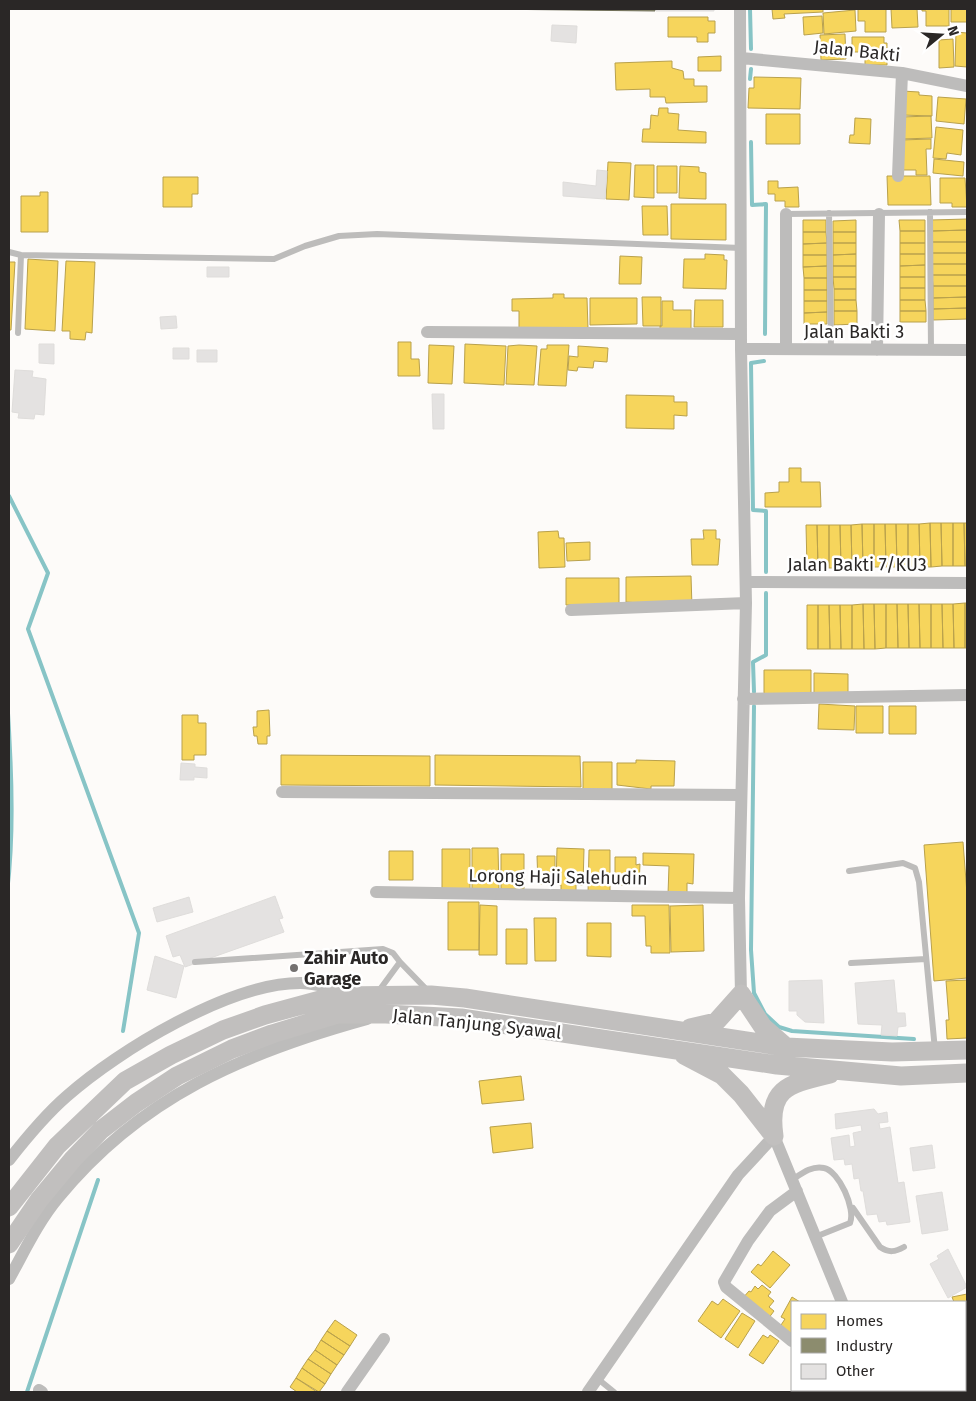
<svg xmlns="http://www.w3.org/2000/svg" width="976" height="1401" font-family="'Fira Sans',sans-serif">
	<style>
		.water { fill: #87c4c6 }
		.homes { fill: #f6d55c; stroke: #b9a14c }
		.industry { fill: #8c8c6e; stroke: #6f6e58 }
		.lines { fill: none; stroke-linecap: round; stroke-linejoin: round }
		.stream { stroke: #87c4c6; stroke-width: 4 }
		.building { fill: #e4e2e1; stroke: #dfdddb }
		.lane { stroke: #bdbcbb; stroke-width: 6 }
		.street { stroke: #bdbcbb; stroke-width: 12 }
		.primary { stroke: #c1bfbe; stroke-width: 19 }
		.poi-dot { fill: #747170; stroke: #fff; stroke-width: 2 }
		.labels { text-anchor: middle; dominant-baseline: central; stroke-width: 5; stroke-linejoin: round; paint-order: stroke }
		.street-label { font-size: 18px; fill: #2a2726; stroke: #fff }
		.poi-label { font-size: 18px; font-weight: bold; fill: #2a2726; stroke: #fff; text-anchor: start }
	</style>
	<rect width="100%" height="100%" fill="#fdfbf9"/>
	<!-- water -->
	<path class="water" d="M9 696C13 762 17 827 9 893Z"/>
	<!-- homes -->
	<path class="homes" d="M772 9H823V12L784 14 785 18 773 19Z
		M858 9H886V32H865V21H858Z
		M891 9H917L918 27 892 28Z
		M922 9H949V26H926V11H922Z
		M951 9H967V22H951Z
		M855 10 856 31 824 34 823 13Z
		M822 16 823 33 804 35 803 17Z
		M668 17H708V21H715V33H708V42H697V37H668Z
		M956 32 967 33V67L955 66Z
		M845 34 846 59 821 60 820 35Z
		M852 37H884V43H887V65H865V52H852Z
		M953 39 954 67 939 68V40Z
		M721 56V71H698V57Z
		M672 61V68L683 71 684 79H694V86H707V102L666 103 665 97H650V89L616 90 615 63Z
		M754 77 801 78 800 109 748 108 749 88H754Z
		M902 91 919 92V95L932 96V116L902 115Z
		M938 97 966 99 964 124 936 121Z
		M659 108H668V113L679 114 678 130 706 132V143L642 142 643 129H650L651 115 658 116Z
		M766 114H800V144H766Z
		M931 116 932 138 902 139 901 117Z
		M855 118 871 119 870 144 849 143 850 135H854Z
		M936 127 963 130 961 155 947 153 946 159 933 158Z
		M931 139V149H926L927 175H916V170H902L901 140Z
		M934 159 964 162 963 176 933 173Z
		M608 162 631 163 629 200 606 199Z
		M635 165H654V198L634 197Z
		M657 166H677V193H657Z
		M680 166 699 167V172L706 173V199L679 198Z
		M887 176H930L931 205H888Z
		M163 177H198V194H192V207H163Z
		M940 178H965L967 207H952V203H940Z
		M768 181H778V188L798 187 799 207H785V201H775V194H768Z
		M40 192H48V232H21V196H40Z
		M671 204H726V240L671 239Z
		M642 206H667L668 235H643Z
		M967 219V230L932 231 931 220Z
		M803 220H826V232H803Z
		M856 220V232H833V221Z
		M899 220H925V231H900Z
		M967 230V242H932V231Z
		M900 231H925V243H900Z
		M803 232H826L827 243 803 244Z
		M833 232H856V243H833Z
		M932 242H967V253H932Z
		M827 243V255H803V244Z
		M833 243H856V254L833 255Z
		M900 243H925V254H900Z
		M932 253H967V264H932Z
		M705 254 724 255V260H727L726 289 683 288 684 259H705Z
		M856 254V266H833V255Z
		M900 254H925V265L900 266Z
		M803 255H827V266L803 267Z
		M620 256 642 257 641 284H619Z
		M28 259 58 261 55 331 25 329Z
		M66 261 95 262 92 333 86 332 85 340 70 339V331H62Z
		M9 262H15L11 330H9Z
		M932 264H967V275H932Z
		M925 265V277H900V266Z
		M827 266V278H804L803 267Z
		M833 266H856V277H833Z
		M932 275H967V286H933Z
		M833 277H856V289H834Z
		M900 277H925V288H900Z
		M804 278H827V290H804Z
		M933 286H967V297L933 298Z
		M900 288H925V300H900Z
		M834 289H856V300H834Z
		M804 290H827V301H804Z
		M553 294H564V298H587L588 329H519V311H512V299L553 298Z
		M642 297H661V326H643Z
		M967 297V308L933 309V298Z
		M590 298H637V324L590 325Z
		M695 300H723V327H694Z
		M834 300H856L857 311H834Z
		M900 300H925L926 311H900Z
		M662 301H673V310H691V329L660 333V326H662Z
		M804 301H827V312L804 313Z
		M967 308V319L933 320V309Z
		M834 311H857V324L834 325Z
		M900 311H926V322H900Z
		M827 312V324H804V313Z
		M398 342H411V359H419L420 376H398Z
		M465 344 506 346 504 385 464 383Z
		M429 345 454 346 452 384 428 383Z
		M519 345 537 346 534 385 506 384 508 346Z
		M547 345H569L566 386 538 385 541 349H547Z
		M578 346 608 348 607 362 594 361 593 368 578 367 577 371 568 370 569 356 578 357Z
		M626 395 674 396V402H687V416L674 415V429L626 428Z
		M789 468H801V482H820L821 507H765V493L779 492V482H789Z
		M930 523H941L942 566 931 567Z
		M930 523 931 567H920L919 524Z
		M941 523H953V566H942Z
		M953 523H964L965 566H953Z
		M964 523H967V566H965Z
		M862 524H874V567H863Z
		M862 524 863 567 852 568 851 525Z
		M874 524H885L886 567H874Z
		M885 524H896L897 567H886Z
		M896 524H908V567H897Z
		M908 524H919L920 567H908Z
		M806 525H817L818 568H807Z
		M817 525H829V568H818Z
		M829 525H840L841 568H829Z
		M840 525H851L852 568H841Z
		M703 530H716V539H720L718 565H692L691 539H704Z
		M558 531 559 538H564L565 567 539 568 538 532Z
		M590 542V560L567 561 566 543Z
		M691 576 692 607 626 602V577Z
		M566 578H619V605H566Z
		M965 603H967V648H965Z
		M965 603V648H954L953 604Z
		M863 604H874L875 649H864Z
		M863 604 864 649H852V605Z
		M874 604H886V648L875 649Z
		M886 604H897L898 648H886Z
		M897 604H908L909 648H898Z
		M908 604H919L920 648H909Z
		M919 604H931V648H920Z
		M931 604H942L943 648H931Z
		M942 604H953L954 648H943Z
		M807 605H818V649H807Z
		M818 605H829L830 649H818Z
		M829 605H840L841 649H830Z
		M840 605H852V649H841Z
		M764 670H811V696H764Z
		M814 673 848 674V696H814Z
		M819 704 855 706 854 730 818 729Z
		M856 706H883V733H856Z
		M889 706H916V734H889Z
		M269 710 270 736H267V744H258L257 736H254L253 727H257V711Z
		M182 715H198V723H206V755H194V760H182Z
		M281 755 430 756V786L281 785Z
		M435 755 580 756 581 787 435 785Z
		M636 760 675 761 674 786H651V789L617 785V763H636Z
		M583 762H612V791L583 790Z
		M963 842 967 894V978L934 981 924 845Z
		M472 848H498L499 890H472Z
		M557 848 584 849 583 885H576V892H561V885L556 884Z
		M442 849H470V890H442Z
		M589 850H610V893H588Z
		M389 851H413V880H389Z
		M643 853 694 854 693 884 687 883V894H668L669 866 643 865Z
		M501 854H524V889H501Z
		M537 856H555V884H538Z
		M615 857H636V865L640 864 639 885H615Z
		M448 902H479V950H448Z
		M480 905 497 906V955H479Z
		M632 905H669L670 953H651V946H646L645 916H632Z
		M703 905 704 951 671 952 670 906Z
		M534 918H556V961H535Z
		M587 923H611V957L587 956Z
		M506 929H527V964H506Z
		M967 980V1038L947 1039 946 1020H949L946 981Z
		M521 1076 524 1100 482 1104 479 1081Z
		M531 1123 533 1148 493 1153 490 1127Z
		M773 1251 790 1265 770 1288 751 1272 758 1264 761 1266Z
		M762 1285 771 1292 768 1296 774 1301 769 1307 774 1311 768 1319 742 1299 749 1291 751 1292 755 1286 758 1289Z
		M967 1294V1313H965V1302H954L952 1297Z
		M792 1297 800 1302H792V1336L779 1328 785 1319 781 1317Z
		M723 1299 740 1311 721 1338 698 1321 712 1301 718 1305Z
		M742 1313 755 1321 738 1348 725 1339Z
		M335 1320 357 1335 350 1346 327 1331Z
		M327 1331 350 1346 344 1355 321 1340Z
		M763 1335 768 1338 770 1335 779 1341 763 1364 749 1355Z
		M321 1340 344 1355 337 1365 315 1350Z
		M315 1350 337 1365 331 1374 308 1359Z
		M308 1359 331 1374 325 1384 302 1368Z
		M302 1368 325 1384 319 1392 296 1378Z
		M296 1378 317 1392H297L290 1387Z
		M820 1390H857L856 1392H819Z"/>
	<!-- industry -->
	<path class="industry" d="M484 9H655V11Z"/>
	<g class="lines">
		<!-- stream -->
		<path class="stream" d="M750 9 751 49
			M750 79 751 69
			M751 142 752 205 766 204 765 334
			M764 361 751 363 753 510 766 511V572
			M9 496 48 573 28 629 139 933 123 1031
			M754 692 753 662 766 655V593
			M754 706 751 950 754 993 765 1014 779 1027 792 1031 914 1039
			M27 1392 98 1180"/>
	</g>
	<!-- building -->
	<path class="building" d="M656 9H714V11H656Z
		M552 25 577 26 576 43 551 41Z
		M597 170 607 171 605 199 563 196V182L596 186Z
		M207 267H229V277H207Z
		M176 316 177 328 161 329 160 317Z
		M39 344H54V364L39 363Z
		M173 348H189V359H173Z
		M197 350H217V362H197Z
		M15 370 33 371 32 377 46 379 44 415 35 414 34 419 18 418 19 413 12 412Z
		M432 394H444V429H433Z
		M181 763 195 764V767L207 768V778L194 777V780H180Z
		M275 896 283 918 279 919 284 932 185 967 180 955 173 957 166 936Z
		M189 897 193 912 157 922 153 908Z
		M155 956 184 966 176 998 147 990Z
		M822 980 824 1023 805 1022 797 1015V1011H789V981Z
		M894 980 897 1013H905L906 1026 898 1027 897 1036 881 1035 882 1025 858 1024 855 983Z
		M874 1109 878 1114 887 1112 888 1122 879 1123 880 1129 890 1127 898 1183 904 1182 910 1222 887 1225 886 1221 879 1222 877 1214 867 1215 863 1191H861L859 1178 854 1179 852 1164 845 1165 844 1159 834 1160 831 1138 849 1135 850 1147 855 1146 853 1133 862 1131 861 1125 836 1129 835 1114Z
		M932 1145 935 1168 913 1171 910 1148Z
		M942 1192 948 1230 922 1234 916 1196Z
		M948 1249 967 1287 948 1298 930 1264 939 1259 937 1256Z"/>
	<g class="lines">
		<!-- lane -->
		<path class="lane" d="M930 212 931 350
			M829 213 831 349
			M786 214 967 212
			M9 252 21 255 274 259 305 246 339 236 377 234 741 248
			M18 333 21 255
			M849 871 903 863 915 868 919 882 935 1050
			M195 962 383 949 393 953 400 962
			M851 963 926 959
			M378 992 400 962 428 991
			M792 1180C801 1174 812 1165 824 1168 839 1171 856 1209 850 1223L815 1237
			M853 1208 880 1247C889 1253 895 1252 904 1247
			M598 1379 614 1392"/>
		<!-- street -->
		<path class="street" d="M740 9 741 349 746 603 739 898 741 994
			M741 58 902 73 967 86
			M898 176 902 73
			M786 214V349
			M427 332 741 334
			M741 349 967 350
			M877 350 879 214
			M746 582 967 583
			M571 610 746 603
			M743 699 967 695
			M282 792 741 795
			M376 892 739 898
			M9 1160C27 1137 45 1115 67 1096 119 1050 230 983 300 983 315 983 331 988 345 990
			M9 1279C24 1252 38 1222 58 1198 140 1097 244 1053 367 1019
			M792 1341 726 1287 724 1282 748 1241 770 1211 797 1191
			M965 1370 967 1369
			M39 1390 42 1392
			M939 1390 940 1392
			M347 1392 384 1339
			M588 1392 738 1175 774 1136 842 1302
			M882 1392 891 1390"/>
		<!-- primary -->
		<path class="primary" d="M690 1028 716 1022 741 994 763 1027 786 1047
			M684 1055 722 1075 741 1094 774 1136
			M774 1136C767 1087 789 1084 830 1074
			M9 1207 57 1146 125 1081 171 1055 223 1030 265 1015 335 996 431 995 465 998 786 1047 892 1052 967 1050
			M9 1244 39 1200 73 1159 101 1130 136 1103 177 1076 232 1049 272 1034 338 1014H386L461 1018 777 1065 901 1076 967 1073"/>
	</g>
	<!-- markers -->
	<circle class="poi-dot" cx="294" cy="968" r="5"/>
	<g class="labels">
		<!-- street labels -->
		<g class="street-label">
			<text transform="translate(857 51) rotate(6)">Jalan Bakti</text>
			<text x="854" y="332">Jalan Bakti 3</text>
			<text x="857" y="565">Jalan Bakti 7/KU3</text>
			<text transform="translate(558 877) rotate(1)">Lorong Haji Salehudin</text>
			<text transform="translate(477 1024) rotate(6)">Jalan Tanjung Syawal</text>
		</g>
		<!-- poi labels -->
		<g class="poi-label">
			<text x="304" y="958">Zahir Auto<tspan x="304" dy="21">Garage</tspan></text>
		</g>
	</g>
	<!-- border -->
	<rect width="976" height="1401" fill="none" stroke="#2a2726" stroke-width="20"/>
	<!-- legend -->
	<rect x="791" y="1301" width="175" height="90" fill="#ffffff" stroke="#aaa9a8"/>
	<rect x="801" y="1314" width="25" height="15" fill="#f6d55c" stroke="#aaa9a8"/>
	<text x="836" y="1326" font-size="15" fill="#2a2726">Homes</text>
	<rect x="801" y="1338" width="25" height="15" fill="#8c8c6e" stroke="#aaa9a8"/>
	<text x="836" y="1351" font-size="15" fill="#2a2726">Industry</text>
	<rect x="801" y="1364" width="25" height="15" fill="#e4e2e1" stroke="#aaa9a8"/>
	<text x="836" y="1376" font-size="15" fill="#2a2726">Other</text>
	<!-- north arrow -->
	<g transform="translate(941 35) rotate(72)" stroke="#ffffff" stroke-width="4" paint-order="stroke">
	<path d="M0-4L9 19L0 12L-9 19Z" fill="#2a2726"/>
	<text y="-8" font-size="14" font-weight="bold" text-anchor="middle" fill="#2a2726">N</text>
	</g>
</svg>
